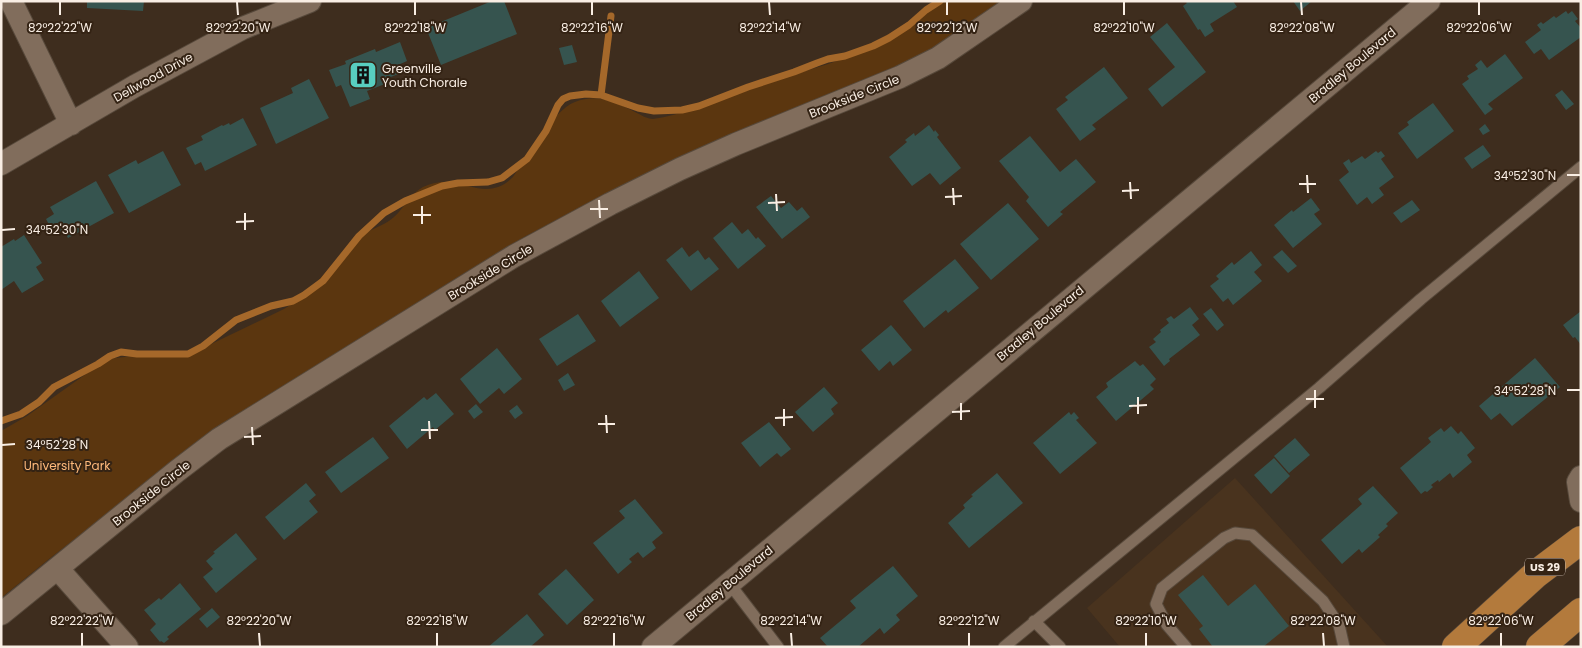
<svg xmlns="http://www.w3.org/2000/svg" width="1582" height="648" font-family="Poppins,sans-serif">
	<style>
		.built { fill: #49331e }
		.green { fill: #5b360f }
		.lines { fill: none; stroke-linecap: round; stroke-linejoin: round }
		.stream { stroke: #a5682a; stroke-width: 7 }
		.building { fill: #36544f }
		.service-casing { stroke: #57493b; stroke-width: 13 }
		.minor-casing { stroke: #57493b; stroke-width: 24 }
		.primary-casing { stroke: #57493b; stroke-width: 29 }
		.service { stroke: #816d5c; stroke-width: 11 }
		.minor { stroke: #816d5c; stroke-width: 22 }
		.primary { stroke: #b37a3c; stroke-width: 28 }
		.ticks { fill: none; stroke: #f9eee4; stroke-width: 2 }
		.labels { text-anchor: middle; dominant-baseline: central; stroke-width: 4; stroke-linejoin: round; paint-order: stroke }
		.shield { fill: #342314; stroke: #beb1a6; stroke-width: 1 }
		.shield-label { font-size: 11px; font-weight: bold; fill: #f9eee4 }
		.street-label { font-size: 12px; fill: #f9eee4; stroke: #342314 }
		.poi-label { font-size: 12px; fill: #f9eee4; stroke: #342314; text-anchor: start }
		.park-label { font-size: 12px; fill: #feb97b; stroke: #342314 }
		.ticks-label { font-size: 12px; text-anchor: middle; fill: #f9eee4; stroke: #342314; stroke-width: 4; stroke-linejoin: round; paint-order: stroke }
	</style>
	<rect width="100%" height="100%" fill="#3e2d1e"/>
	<!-- built -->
	<path class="built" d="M1235 478 1388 647H1120L1087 608Z"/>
	<!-- green -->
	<path class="green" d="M942 1H1005L951 38 890 72 635 179 526 236 453 280 210 434 49 559 1 598V431L27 416 107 359 133 356 178 354 203 348 284 309C316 290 329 265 355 240 366 230 383 227 394 217 405 207 410 194 423 187 459 169 483 207 513 177 526 158 554 109 575 102 597 93 615 102 635 112 641 115 647 119 653 119 681 116 709 101 736 92 773 79 811 71 848 57 882 44 912 21 942 1Z"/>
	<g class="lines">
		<!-- stream -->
		<path class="stream" d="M601 95 611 16
			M1 421 21 414 39 402 54 387 98 364 110 356 121 352 137 354H188L203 346 236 320 271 306 293 301 304 295 323 281 359 236 384 213 405 201 442 186 458 183 488 182 502 178 527 159 546 131 558 105 563 99 570 96 586 94 601 95 638 108 654 111 682 110 699 106 748 87 794 72 817 63 828 59 845 56 873 46 889 38 909 25 926 10 940 1"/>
	</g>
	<!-- building -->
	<path class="building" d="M87 1H144L143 11 87 8Z
		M492 1H504L517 34 441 65 426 28Z
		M1185 1H1233L1237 7 1210 24 1214 31 1205 37 1200 29 1198 30 1183 6 1187 3Z
		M1293 1H1312L1300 11Z
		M1566 11 1568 14 1572 11 1578 19 1575 21 1581 28V37L1549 60 1541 49 1534 54 1525 42 1541 30 1537 25 1541 22 1543 24 1554 16 1556 18Z
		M1167 23 1206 72 1162 107 1148 89 1175 67 1150 37Z
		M400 42 407 61 398 65 401 73 388 78 390 82 367 91 370 99 350 107 341 85 336 87 329 70 346 64 345 61 375 49 376 52Z
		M572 45 577 62 564 65 559 48Z
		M1505 54 1523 78 1488 104 1493 109 1485 115 1462 84 1469 79 1467 76 1478 69 1475 65 1481 60 1487 68Z
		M1104 67 1128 98 1092 125 1096 129 1080 141 1056 109 1068 100 1065 97Z
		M309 79 329 118 276 144 260 108 293 93 291 88Z
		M1562 90 1574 104 1566 110 1555 95Z
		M1433 103 1454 131 1417 159 1398 133 1409 125 1407 122Z
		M243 118 257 145 205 171 201 162 195 165 186 148 203 140 201 136 222 125 223 126 229 123 230 125Z
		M1485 124 1490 131 1483 135 1479 129Z
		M929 125 934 132 935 130 939 135 937 137 961 168 940 185 930 173 912 186 889 157 907 142 905 140 914 133 915 136Z
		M1030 136 1060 172 1076 159 1096 182 1060 212 1063 214 1048 227 1026 201 1029 197 999 161Z
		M1483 145 1491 156 1472 169 1464 158Z
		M163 151 181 185 129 213 108 175 136 160 138 164Z
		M1376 151 1378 153 1381 151 1385 156 1381 159 1394 177 1379 188 1384 195 1372 204 1367 197 1357 205 1339 180 1349 172 1343 163 1349 159 1351 163 1362 156 1365 159Z
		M96 181 114 213 68 238 64 231 55 236 46 219 54 214 50 207Z
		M771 196 781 208 789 202 797 211 802 207 810 217 782 239 756 207Z
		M1311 198 1320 210 1314 214 1322 224 1293 248 1274 225 1292 210 1293 212Z
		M1412 200 1420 210 1401 223 1393 213Z
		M1008 203 1039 239 991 280 960 244Z
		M732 222 742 234 748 229 756 239 758 237 766 246 738 269 713 238Z
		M24 235 42 263 36 267 44 280 22 293 14 281 1 290V247L14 239 15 241Z
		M682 247 689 257 698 250 705 260 709 257 719 269 691 291 666 260Z
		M1282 250 1297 266 1288 273 1273 257Z
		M1251 251 1262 265 1254 272 1262 281 1233 305 1228 298 1223 302 1210 286 1219 279 1216 276 1232 262 1234 265Z
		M955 259 979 288 948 313 946 310 924 328 903 301Z
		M639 271 659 298 620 327 601 301Z
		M1190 307 1199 319 1192 325 1200 335 1169 359 1170 361 1164 366 1149 347 1156 342 1153 339 1161 332 1160 330 1169 323 1166 319 1171 316 1174 319Z
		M1211 308 1224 325 1217 331 1203 314Z
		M1581 311V345L1575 337 1573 338 1563 325Z
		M578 314 596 341 557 366 539 339Z
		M891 325 912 350 893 366 890 361 879 371 861 350Z
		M497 348 522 379 504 394 499 388 480 404 460 379Z
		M1535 358 1560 387 1512 426 1500 413 1491 420 1479 406Z
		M1135 361 1140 366 1143 364 1156 379 1150 385 1154 389 1116 421 1096 397 1108 387 1106 383Z
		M568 373 575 385 564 391 558 380Z
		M824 387 838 403 831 409 834 414 813 432 795 412Z
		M436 393 454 414 435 430 433 427 407 449 389 426 424 397 427 400Z
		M476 404 483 412 474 419 468 411Z
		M517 405 523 413 515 419 509 411Z
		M1069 412 1071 415 1074 412 1079 418 1076 420 1097 443 1060 474 1033 443Z
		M769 422 791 449 781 457 777 453 760 467 741 443Z
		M1451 426 1458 434 1461 431 1475 448 1467 455 1472 462 1453 478 1450 473 1439 482 1438 480 1431 485 1433 487 1427 492 1425 491 1421 494 1400 468 1431 442 1428 438 1441 428 1444 432Z
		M373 437 389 458 341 493 325 472Z
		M1295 438 1310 455 1289 473 1274 456Z
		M1274 458 1290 476 1271 494 1254 475Z
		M997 473 1023 503 969 548 948 523 965 508 963 505 973 496 971 495Z
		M306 483 316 495 309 501 318 512 284 540 265 517Z
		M1373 486 1398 513 1386 524 1388 526 1378 535 1380 537 1362 553 1359 549 1342 564 1321 540 1362 504 1358 499Z
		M635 499 663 533 652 542 656 548 643 558 638 552 629 559 632 562 618 574 593 543 625 518 619 511Z
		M236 533 257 559 216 593 203 577 213 569 206 561 215 553 213 552Z
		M893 566 918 596 896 615 900 620 884 634 880 628 858 647H828L820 638 856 608 850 601Z
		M566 569 594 600 567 625 538 594Z
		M1203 575 1228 606 1255 584 1289 626 1263 647H1213L1199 629 1203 626 1178 595Z
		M180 583 201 609 167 637 169 639 164 643 161 641 160 642 150 630 156 624 144 610 159 598 161 600Z
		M212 608 220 617 207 628 199 619Z
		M527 614 544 635 530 647H488Z"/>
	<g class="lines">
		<defs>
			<path id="service" d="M729 583 778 647
				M1034 621 1060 647
				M1004 647 1319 388 1421 299 1581 167
				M1186 647 1167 625 1156 604 1162 588 1224 538 1235 533 1252 535 1323 601 1339 625 1344 647"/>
			<path id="minor" d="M11 1 71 124
				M1 164 135 86 243 28 310 1
				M1581 477 1578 482 1581 501
				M58 569 127 647
				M1 614 177 471 219 439 514 256 610 204 680 169 736 144 900 77 938 58 1021 1
				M653 647 1429 1"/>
			<path id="primary" d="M1456 647 1536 574 1581 540
				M1540 647 1581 612"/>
		</defs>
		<!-- service casing -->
		<use href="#service" class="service-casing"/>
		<!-- minor casing -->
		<use href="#minor" class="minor-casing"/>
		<!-- primary casing -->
		<use href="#primary" class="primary-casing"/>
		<!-- service -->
		<use href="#service" class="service"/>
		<!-- minor -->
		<use href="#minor" class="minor"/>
		<!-- primary -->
		<use href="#primary" class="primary"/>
	</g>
	<!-- ticks -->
	<path class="ticks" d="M60 2V15M237 2 238 15M415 2V15M592 2V15M769 2 770 15M947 2V15M1124 2V15M1301 2 1302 15M1479 2V15M1307 175 1308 193M1567 175H1580M1130 182 1131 199M1299 184H1316M953 188 954 205M1122 191 1139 190M776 194 777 211M945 197 962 196M599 200 600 218M768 203 785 202M422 206V224M590 209H608M245 213V230M413 215H431M236 222 254 221M2 230 15 229M1315 390V408M1567 390H1580M1138 397V414M1306 399H1324M961 403V420M1129 406 1147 405M784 409V426M952 412 970 411M606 415 607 433M775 418 793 417M429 421 430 439M598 424H615M252 427 253 445M421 430H438M244 437 261 436M2 445 15 444M82 633V646M259 633 260 646M437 633V646M614 633V646M791 633 792 646M969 633V646M1146 633V646M1323 633 1324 646M1501 633V646"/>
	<!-- icons -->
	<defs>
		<symbol id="building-square" viewBox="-11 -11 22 22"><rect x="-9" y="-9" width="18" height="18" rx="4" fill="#58cec0" stroke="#342314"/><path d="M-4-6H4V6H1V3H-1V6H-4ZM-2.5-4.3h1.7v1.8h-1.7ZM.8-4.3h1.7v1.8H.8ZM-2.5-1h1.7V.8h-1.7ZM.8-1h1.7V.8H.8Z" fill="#111"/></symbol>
	</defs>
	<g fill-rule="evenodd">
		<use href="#building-square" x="347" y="59" width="32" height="32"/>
	</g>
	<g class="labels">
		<!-- shield labels -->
		<rect class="shield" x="1525" y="558.5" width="40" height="17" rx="4"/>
		<g class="shield-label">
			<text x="1545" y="567">US 29</text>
		</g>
		<!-- street labels -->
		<g class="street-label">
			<text transform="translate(1352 65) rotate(-40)">Bradley Boulevard</text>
			<text transform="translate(153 77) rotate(-29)">Dellwood Drive</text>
			<text transform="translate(854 96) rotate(-22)">Brookside Circle</text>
			<text transform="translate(490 272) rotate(-31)">Brookside Circle</text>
			<text transform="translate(1040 323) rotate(-40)">Bradley Boulevard</text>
			<text transform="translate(151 493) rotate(-39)">Brookside Circle</text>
			<text transform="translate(729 583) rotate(-40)">Bradley Boulevard</text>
		</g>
		<!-- poi labels -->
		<g class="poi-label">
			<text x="382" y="68">Greenville<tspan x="382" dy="14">Youth Chorale</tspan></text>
		</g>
		<!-- park labels -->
		<g class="park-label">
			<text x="67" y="465">University Park</text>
		</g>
	</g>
	<g class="ticks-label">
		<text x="60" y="32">82°22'22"W</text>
		<text x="238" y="32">82°22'20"W</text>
		<text x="415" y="32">82°22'18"W</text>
		<text x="592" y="32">82°22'16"W</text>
		<text x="770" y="32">82°22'14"W</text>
		<text x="947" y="32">82°22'12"W</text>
		<text x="1124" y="32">82°22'10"W</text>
		<text x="1302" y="32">82°22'08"W</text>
		<text x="1479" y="32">82°22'06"W</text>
		<text x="1525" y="180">34°52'30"N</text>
		<text x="57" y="234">34°52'30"N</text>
		<text x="1525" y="395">34°52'28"N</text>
		<text x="57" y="449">34°52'28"N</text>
		<text x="82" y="625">82°22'22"W</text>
		<text x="259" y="625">82°22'20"W</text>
		<text x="437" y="625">82°22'18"W</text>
		<text x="614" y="625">82°22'16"W</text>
		<text x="791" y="625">82°22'14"W</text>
		<text x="969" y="625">82°22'12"W</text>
		<text x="1146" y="625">82°22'10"W</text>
		<text x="1323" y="625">82°22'08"W</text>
		<text x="1501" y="625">82°22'06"W</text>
	</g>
	<!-- border -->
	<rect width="1582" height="648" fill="none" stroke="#f9eee4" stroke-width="5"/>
</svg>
